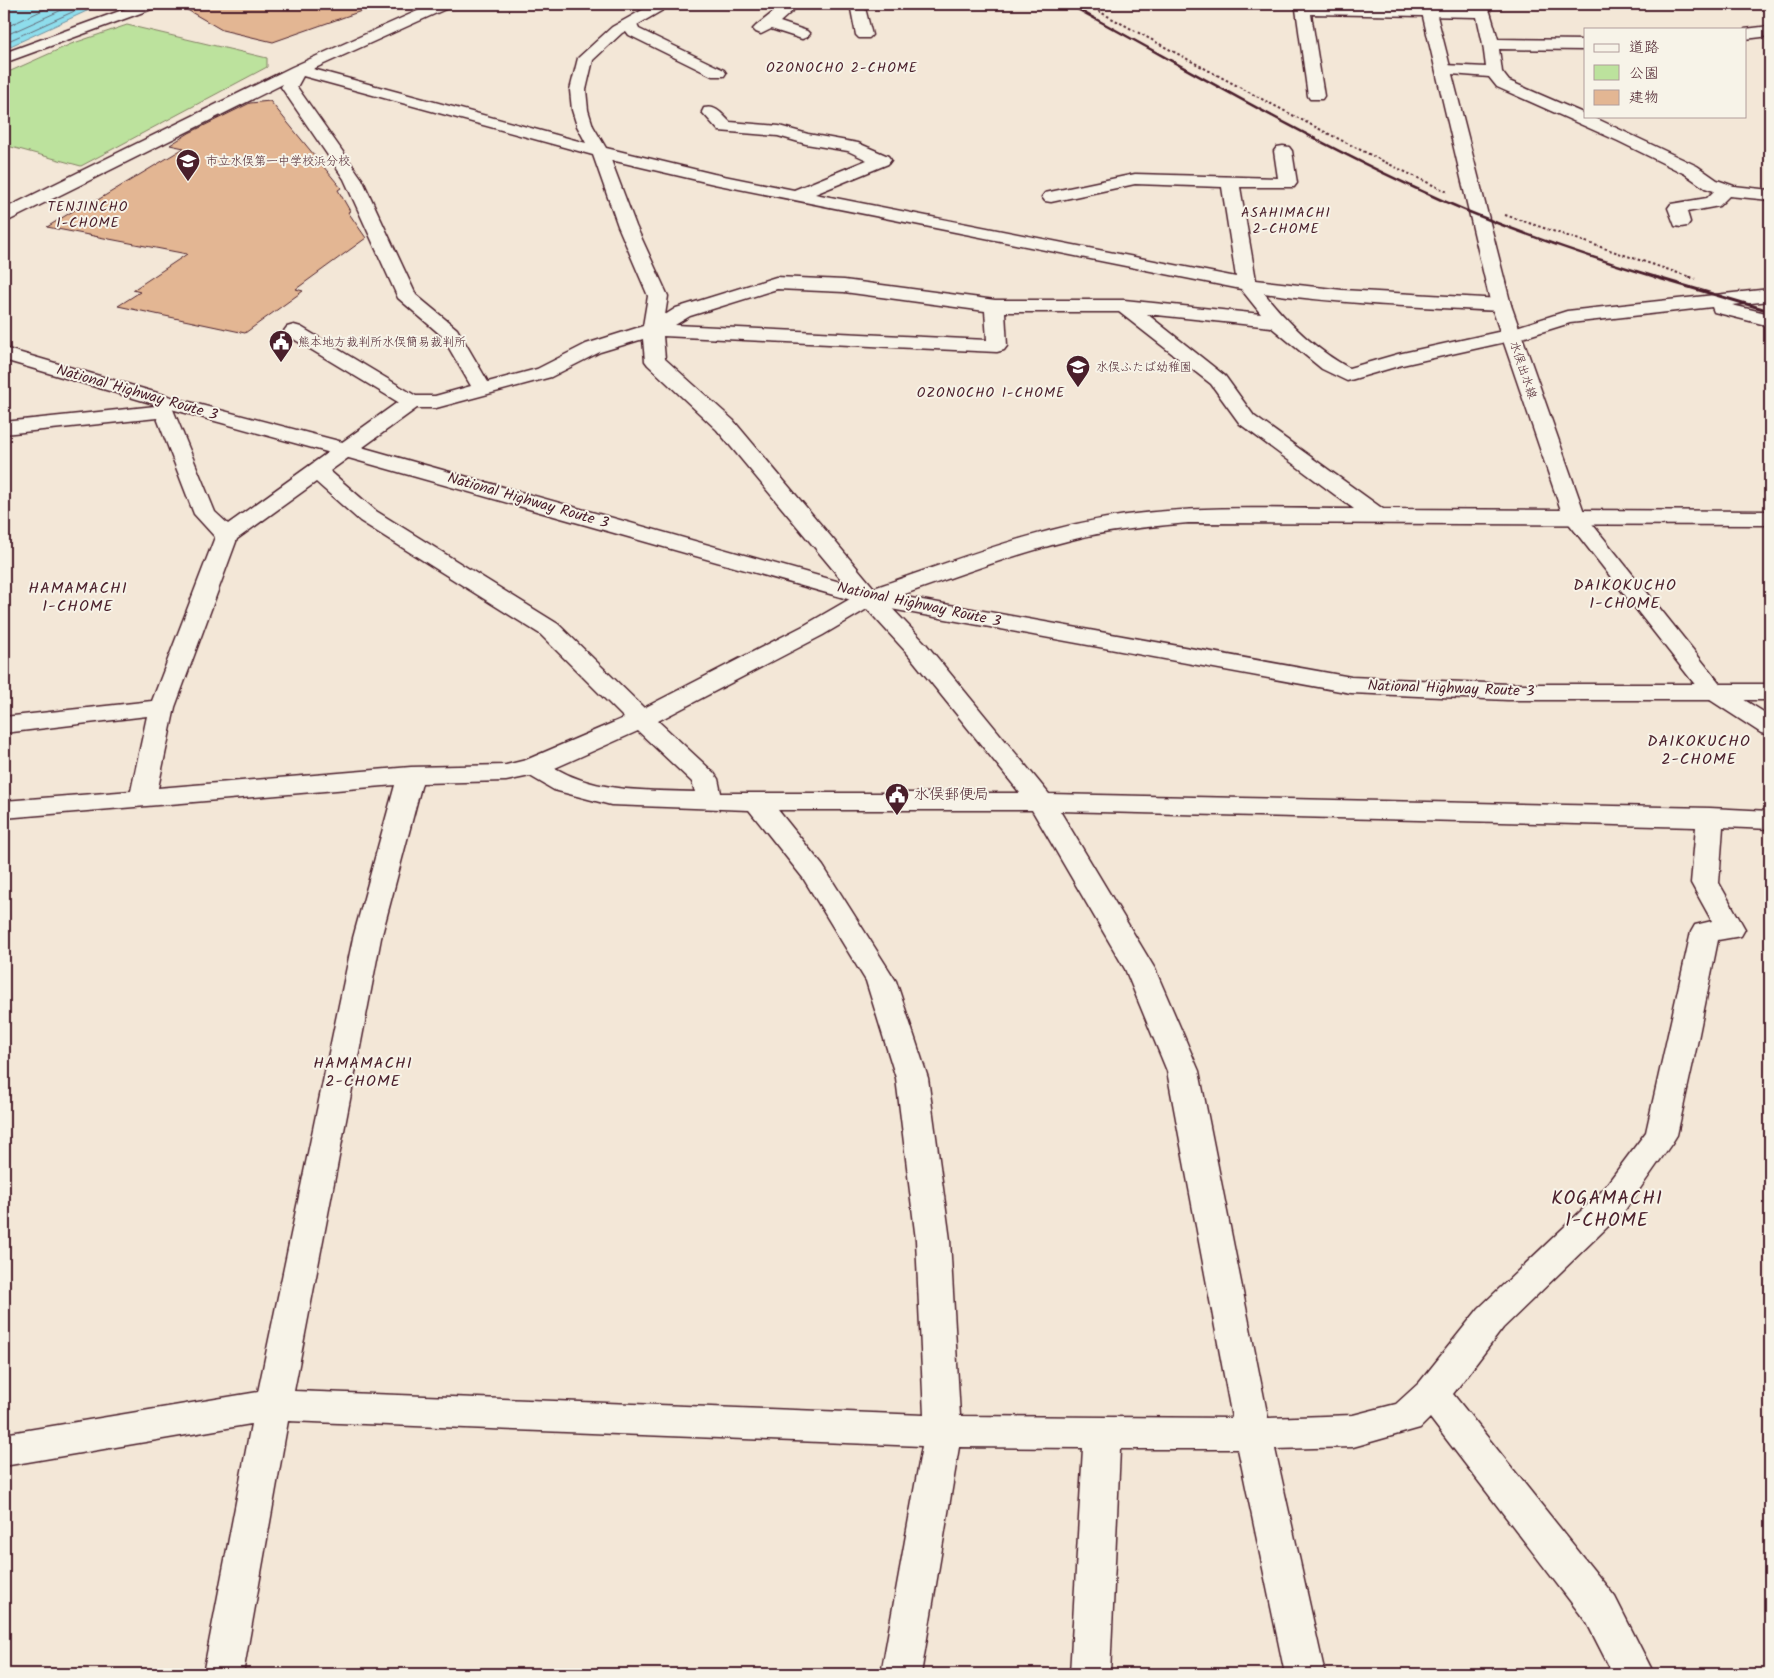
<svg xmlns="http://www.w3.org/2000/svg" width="1774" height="1678" font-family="Kalam,'Klee One',sans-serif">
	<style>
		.green { fill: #bce29d; stroke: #838064 }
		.water { fill: #8eddec; stroke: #73919f }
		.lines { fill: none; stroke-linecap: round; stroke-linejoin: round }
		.shore { stroke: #656b78; stroke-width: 1 }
		.building { fill: #e3b693; stroke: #4a1f2b }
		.minor-casing { stroke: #4a1f2b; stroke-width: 3 }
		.major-casing { stroke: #4a1f2b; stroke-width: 3 }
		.highway-casing { stroke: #4a1f2b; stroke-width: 3 }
		.path-far1 { stroke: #4a1f2b; stroke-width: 2; stroke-dasharray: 2.5 2.5; stroke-linecap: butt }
		.path { stroke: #4a1f2b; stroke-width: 2.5; stroke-dasharray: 3 3; stroke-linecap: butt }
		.minor { fill: #f7f3e8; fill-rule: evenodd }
		.major { fill: #f7f3e8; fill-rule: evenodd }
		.highway { fill: #f7f3e8; fill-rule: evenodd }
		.rail-far1 { stroke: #4a1f2b; stroke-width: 2.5 }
		.rail { stroke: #4a1f2b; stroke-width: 3 }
		.labels { text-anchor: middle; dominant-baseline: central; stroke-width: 4; stroke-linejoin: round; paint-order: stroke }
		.far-poi-label { font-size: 12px; fill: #4a1f2b; stroke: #f7f3e8; text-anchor: start }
		.far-street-label { font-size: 12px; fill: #4a1f2b; stroke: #f7f3e8 }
		.far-neighbourhood-label { font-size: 14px; letter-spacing: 1px; fill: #4a1f2b; stroke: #f7f3e8 }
		.street-label { font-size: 15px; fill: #4a1f2b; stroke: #f7f3e8 }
		.poi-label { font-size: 15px; fill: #4a1f2b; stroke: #f7f3e8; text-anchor: start }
		.neighbourhood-label { font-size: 16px; letter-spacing: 1px; fill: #4a1f2b; stroke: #f7f3e8 }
		.near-neighbourhood-label { font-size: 19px; letter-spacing: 1px; fill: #4a1f2b; stroke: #f7f3e8 }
	</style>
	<rect width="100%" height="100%" fill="#f3e7d7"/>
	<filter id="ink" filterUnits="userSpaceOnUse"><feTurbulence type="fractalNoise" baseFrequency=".02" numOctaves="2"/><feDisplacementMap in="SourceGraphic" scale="10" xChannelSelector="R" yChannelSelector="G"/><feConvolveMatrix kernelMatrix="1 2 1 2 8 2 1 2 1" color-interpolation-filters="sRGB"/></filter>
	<g filter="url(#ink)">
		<!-- green -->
		<path class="green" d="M127 25 267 58V67L81 166 4 145V74L71 44Z"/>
		<!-- water -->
		<path class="water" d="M4 4H102L4 49Z"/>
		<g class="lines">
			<!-- shore -->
			<path class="shore" d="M4 28 56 4
				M4 36 75 4
				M4 43 90 4"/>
		</g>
		<!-- building -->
		<path class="building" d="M177 4H370V8L273 42 222 30Z
			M270 101 341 188 338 190 350 211 348 212 366 238 296 289 303 291 245 333 118 306 140 292 133 290 187 254 47 227 91 200 96 201 184 148 170 145 189 133 250 103Z"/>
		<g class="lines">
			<defs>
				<path id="minor" d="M139 4H159L157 7 4 63V53Z
					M433 4H452L450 7 313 69 586 143 577 126 572 110 570 90 578 58 612 27 653 4H670L668 7 637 25 639 29 724 70 726 73 724 76H712L629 35 626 31 622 33 593 60 586 90 588 110 593 126 606 148 714 174 794 190 867 160 848 151 806 144 778 136 719 131 702 112 704 108C716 105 722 114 730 122L779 126 808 134 858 143 888 156 891 160 888 164 815 194 1236 277 1222 187 1135 184 1051 202 1045 201 1042 197 1045 193 1135 174 1278 178 1274 151 1277 147 1283 146 1289 147 1292 151 1297 183 1294 187H1240L1256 280 1342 290 1501 299 1508 301 1511 305 1508 309 1501 311C1422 307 1342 304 1264 293 1287 322 1316 350 1349 368L1398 354 1507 330 1567 311 1770 289V301L1732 305 1770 314V326L1714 312 1712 307 1570 323 1519 339 1402 365 1347 381 1322 369 1271 327 1147 314 1225 376 1254 416 1383 509 1770 511V525L1188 523C1147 527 1107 530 1067 541 1005 557 945 580 885 601L926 644 1049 794 1710 808 1770 811V829L1723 827 1719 883 1745 929 1741 936 1718 940 1696 1049 1677 1135 1672 1143 1625 1210 1503 1328 1453 1394 1615 1597 1654 1674H1613L1587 1623 1430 1418 1420 1428 1353 1447 1275 1449 1325 1674H1285L1238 1449H1120L1110 1674H1070L1083 1448 959 1447 921 1674H881L922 1446 288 1421 243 1674H203L251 1424 4 1466V1434L258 1392 353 938 395 785 4 818V801L131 791 147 716 4 733V717L152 701 215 537 194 514 157 418 4 434V422L165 405 172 407 215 512 228 524 398 402 287 335 284 331 287 327 294 325 301 327 416 396H435L471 386 442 336 398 298 344 179 281 87 283 84 10 220 4 221V209L292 67ZM303 76 593 155 618 226 648 296 643 326 586 344 537 369 488 382 457 329 416 295 362 179 297 87ZM611 160 714 184 1241 289 1261 314 1124 300H995L844 280 776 277 676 308 665 315 668 296 636 226ZM777 289 844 292 985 311 987 340 675 325 690 316ZM1005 312H1119L1211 384 1240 424 1354 509C1278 509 1201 505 1126 515 1039 527 956 560 874 588L733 420 665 359 663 336 997 352 1004 350 1007 346ZM643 339 645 361 648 365 717 430 855 596 805 625 644 708 558 624 376 511 330 471 417 408H436L551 377 600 352ZM316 482 360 521 540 634 624 718 526 760 506 765 411 767 158 788 175 707 237 539ZM867 609 908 654 1020 793H721L718 779 714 773 658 721 823 635ZM638 731 692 782 695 792C646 790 598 793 555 768ZM530 776 554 790 611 805 749 810 803 878 866 981 896 1078 916 1240 924 1415 294 1391 381 938 422 783 506 781ZM778 810H1032L1125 969 1167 1071 1232 1418 960 1416 950 1240 928 1078 896 981 823 866ZM1060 811 1696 827 1691 883 1712 921 1695 925 1691 932 1646 1132 1601 1192 1479 1308 1419 1383 1396 1404 1353 1415 1268 1418 1199 1071 1155 969Z
					M778 4H797L798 6 780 22 807 31 810 34 807 37 802 39 771 29 761 34 756 32 753 29 756 26 780 7Z
					M850 4H864L872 35 869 38H859L856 35Z
					M1293 4 1483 8 1488 9 1490 12 1498 39 1585 40V50L1499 49 1502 72 1509 81 1585 114V116H1591L1697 166 1717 180 1734 186 1770 190V200L1729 196 1719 206 1687 212 1690 222 1687 226 1681 227 1675 226 1668 208 1671 204 1707 198 1714 191 1705 188 1685 174 1618 141 1497 87 1489 77 1438 73 1436 70 1438 67 1444 65 1486 67 1483 44 1477 17 1311 14 1324 96 1322 99H1310L1308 96 1296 9Z
					M1770 26V36L1745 39V29Z"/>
				<path id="major" d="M1420 4H1434L1511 305 1585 515 1722 686 1770 716V735L1761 733 1704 696 1563 516 1491 305Z"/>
				<path id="highway" d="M4 348 178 399 354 445 872 591 1351 677 1508 684H1770V700H1508L1351 693 869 605 338 455 164 407 4 360Z"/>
			</defs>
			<!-- minor casing -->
			<use href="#minor" class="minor-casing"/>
			<!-- major casing -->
			<use href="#major" class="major-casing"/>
			<!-- highway casing -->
			<use href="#highway" class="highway-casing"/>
			<!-- path-far1 -->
			<path class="path-far1" d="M1085 4C1205 68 1324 135 1448 192
				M1505 215 1693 278"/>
			<!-- path -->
			<path class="path" d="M1689 277 1695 279"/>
			<!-- minor -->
			<use href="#minor" class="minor"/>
			<!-- major -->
			<use href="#major" class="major"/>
			<!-- highway -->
			<use href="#highway" class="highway"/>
			<!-- rail-far1 -->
			<path class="rail-far1" d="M1068 4C1183 66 1296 133 1415 188 1493 225 1576 253 1659 278"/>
			<!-- rail -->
			<path class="rail" d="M1655 277 1770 311"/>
		</g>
	</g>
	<!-- icons -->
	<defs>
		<symbol id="school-pin" viewBox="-11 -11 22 30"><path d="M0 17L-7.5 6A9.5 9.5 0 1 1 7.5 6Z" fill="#4a1f2b" stroke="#f7f3e8"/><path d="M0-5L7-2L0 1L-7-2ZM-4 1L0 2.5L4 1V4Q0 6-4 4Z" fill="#fff"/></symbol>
		<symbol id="civic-pin" viewBox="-11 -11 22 30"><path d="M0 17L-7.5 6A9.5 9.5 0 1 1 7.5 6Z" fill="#4a1f2b" stroke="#f7f3e8"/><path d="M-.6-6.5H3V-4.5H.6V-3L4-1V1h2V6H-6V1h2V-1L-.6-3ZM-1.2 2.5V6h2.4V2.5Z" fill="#fff"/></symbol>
	</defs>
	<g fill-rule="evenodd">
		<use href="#school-pin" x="174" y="147" width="28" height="38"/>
		<use href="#civic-pin" x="267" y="328" width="28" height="38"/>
		<use href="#school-pin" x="1064" y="353" width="28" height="38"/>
		<use href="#civic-pin" x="883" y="781" width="28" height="38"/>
	</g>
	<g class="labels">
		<!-- far-poi labels -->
		<g class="far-poi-label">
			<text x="206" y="161">市立水俣第一中学校浜分校</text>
			<text x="298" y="342">熊本地方裁判所水俣簡易裁判所</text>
			<text x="1096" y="367">水俣ふたば幼稚園</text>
		</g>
		<!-- far-street labels -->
		<g class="far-street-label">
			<text transform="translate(1523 370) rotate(71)">水俣出水線</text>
		</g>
		<!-- far-neighbourhood labels -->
		<g class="far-neighbourhood-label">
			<text x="842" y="68">OZONOCHO 2-CHOME</text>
			<text x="88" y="207">TENJINCHO<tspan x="88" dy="16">1-CHOME</tspan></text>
			<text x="1286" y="213">ASAHIMACHI<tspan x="1286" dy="16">2-CHOME</tspan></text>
			<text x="991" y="393">OZONOCHO 1-CHOME</text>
		</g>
		<!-- street labels -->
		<g class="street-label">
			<text transform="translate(137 393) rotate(16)">National Highway Route 3</text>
			<text transform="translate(528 501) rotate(16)">National Highway Route 3</text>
			<text transform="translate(919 605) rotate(12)">National Highway Route 3</text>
			<text transform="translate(1451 689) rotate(2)">National Highway Route 3</text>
		</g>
		<!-- poi labels -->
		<g class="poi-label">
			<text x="914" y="795">水俣郵便局</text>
		</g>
		<!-- neighbourhood labels -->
		<g class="neighbourhood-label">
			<text x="1625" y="585">DAIKOKUCHO<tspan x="1625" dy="18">1-CHOME</tspan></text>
			<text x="78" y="588">HAMAMACHI<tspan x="78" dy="18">1-CHOME</tspan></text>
			<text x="1699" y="741">DAIKOKUCHO<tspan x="1699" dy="18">2-CHOME</tspan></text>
			<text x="363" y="1063">HAMAMACHI<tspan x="363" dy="18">2-CHOME</tspan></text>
		</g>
		<!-- near-neighbourhood labels -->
		<g class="near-neighbourhood-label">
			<text x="1607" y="1199">KOGAMACHI<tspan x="1607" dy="22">1-CHOME</tspan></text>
		</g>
	</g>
	<!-- margin -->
	<rect width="1774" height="1678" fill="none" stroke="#f7f3e8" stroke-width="20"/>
	<rect x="10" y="10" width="1754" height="1658" fill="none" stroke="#4a1f2b" stroke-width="2" filter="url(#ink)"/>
	<!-- legend -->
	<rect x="1584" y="28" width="162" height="90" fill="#f7f3e8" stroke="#b29e9c"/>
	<rect x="1594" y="44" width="25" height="8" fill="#f7f3e8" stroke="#b29e9c"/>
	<text x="1629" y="52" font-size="15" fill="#4a1f2b">道路</text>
	<rect x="1594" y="65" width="25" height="15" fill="#bce29d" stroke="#b29e9c"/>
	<text x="1629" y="78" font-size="15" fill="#4a1f2b">公園</text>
	<rect x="1594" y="90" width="25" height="15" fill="#e3b693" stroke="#b29e9c"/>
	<text x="1629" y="102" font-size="15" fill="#4a1f2b">建物</text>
</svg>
